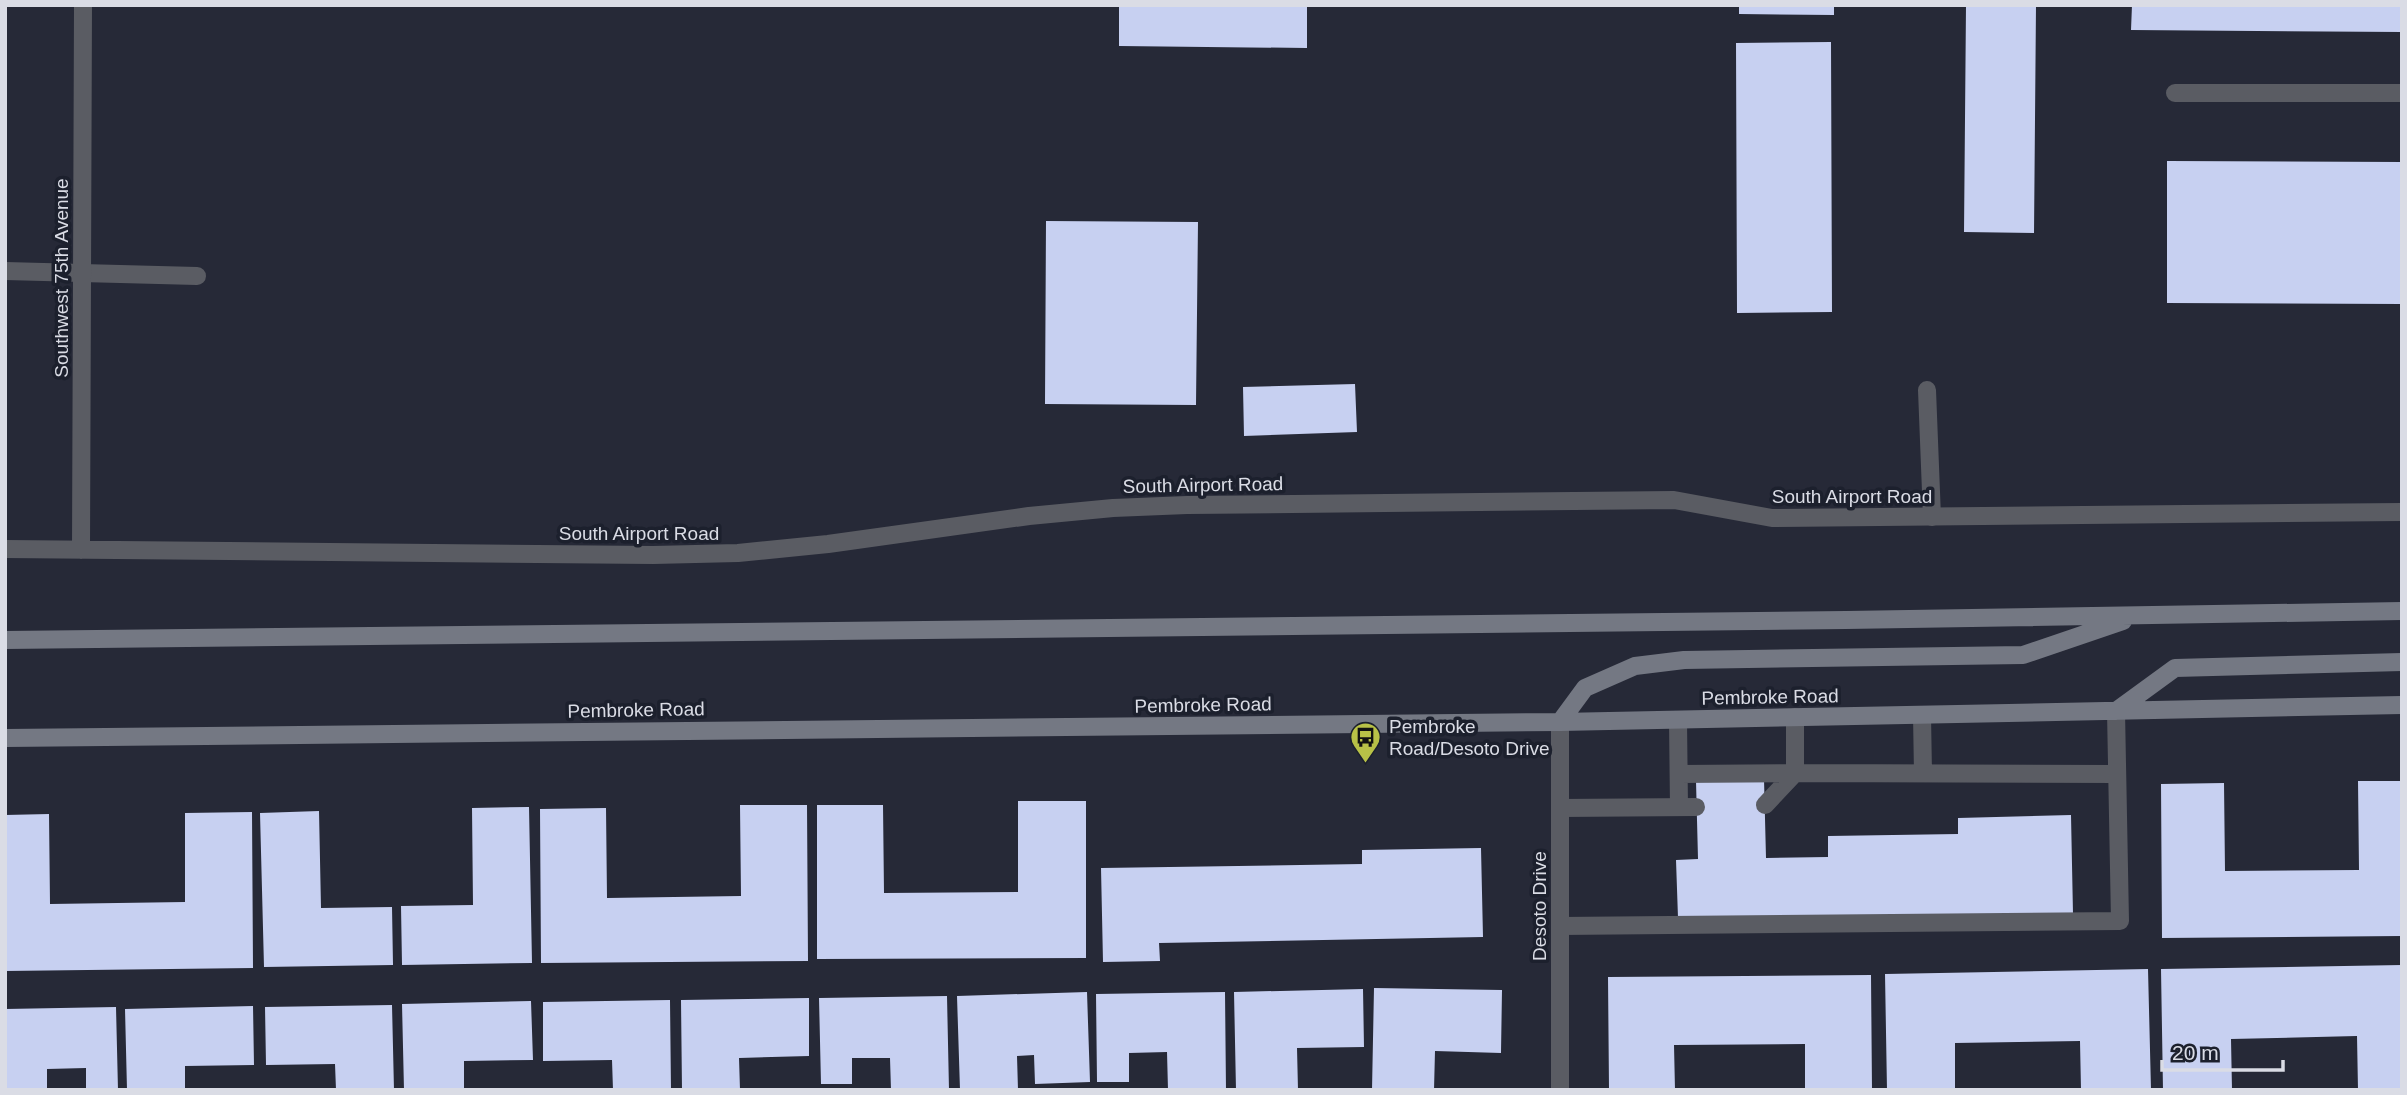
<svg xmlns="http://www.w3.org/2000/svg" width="2407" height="1095" font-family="Helvetica,sans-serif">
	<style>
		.building { fill: #c7d0f1 }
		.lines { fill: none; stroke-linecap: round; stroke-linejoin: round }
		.lane { stroke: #5a5c63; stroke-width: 18 }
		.street { stroke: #5a5c63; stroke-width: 18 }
		.secondary { stroke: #747883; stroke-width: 18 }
		.labels { text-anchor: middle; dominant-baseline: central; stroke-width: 7; stroke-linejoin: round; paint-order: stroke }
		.street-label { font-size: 19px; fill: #dadce5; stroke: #1c202d }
		.poi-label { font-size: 19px; fill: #dadce5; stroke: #1c202d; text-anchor: start }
	</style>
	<rect width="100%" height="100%" fill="#262937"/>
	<!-- building -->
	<path class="building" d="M1119 5H1307V48L1119 46Z
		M1739 5H1834V15L1739 14Z
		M1966 5H2036L2034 233 1964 232Z
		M2132 5H2402V32L2131 30Z
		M1831 42 1832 312 1737 313 1736 43Z
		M2167 161 2402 162V304L2167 303Z
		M1046 221 1198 222 1196 405 1045 404Z
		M1355 384 1357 432 1244 436 1243 387Z
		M1764 779 1766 858 1828 857V836L1958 834V818L2071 815 2073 914 1678 918 1676 860 1698 859 1696 781Z
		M2358 781H2402V936L2162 938 2161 784 2224 783 2225 871 2359 870Z
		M1018 801H1086V958L817 959V805H883L884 893 1018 892Z
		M740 805H807L808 961 541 963 540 809 606 808 607 898 741 896Z
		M529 807 532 963 402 965 401 906 473 905 472 808Z
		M319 811 321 908 392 907 393 965 264 967 260 813Z
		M252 812 253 968 5 971V815L49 814 50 904 185 902V813Z
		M1481 848 1483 937 1159 943 1160 961 1103 962 1101 868 1362 864V850Z
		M2402 965V1090H2358L2357 1036 2231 1039 2232 1090H2163L2161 969Z
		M2148 969 2151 1090H2081L2080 1041 1955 1043V1090H1887L1885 974Z
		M1871 975 1872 1090H1805V1044L1674 1045 1675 1090H1609L1608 977Z
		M1374 988 1502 990 1501 1053 1435 1051 1434 1090H1372Z
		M1363 989 1364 1047 1297 1048 1298 1090H1236L1234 992Z
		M1087 992 1090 1082 1035 1084 1034 1055 1017 1056 1018 1090H960L957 996Z
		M1225 992 1226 1090H1168L1167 1052 1129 1053V1082H1097L1096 994Z
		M947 996 949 1090H891L890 1058H852V1084H821L819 998Z
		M809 998V1056L739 1058 740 1090H682L681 1000Z
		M670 1000 671 1090H613L612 1060 543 1061V1002Z
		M531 1001 533 1060 464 1061V1090H404L402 1004Z
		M392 1005 394 1090H336L335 1064 266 1065 265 1007Z
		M253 1006 254 1065 185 1066V1090H127L125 1009Z
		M116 1007 118 1090H86V1068L47 1069V1090H5V1009Z"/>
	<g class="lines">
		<!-- lane -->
		<path class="lane" d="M2175 93H2402
			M5 271 197 276
			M1927 390 1932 517
			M1922 715 1923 773
			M1795 717V773L2117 774
			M1678 720 1679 807
			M1679 774 1795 773
			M1765 805 1795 773
			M1560 808 1696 807
			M1560 926 2120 921 2116 711"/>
		<!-- street -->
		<path class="street" d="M5 549 653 555 738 553 828 544 1029 516 1113 508 1187 505 1674 500 1772 518 2402 512
			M81 550 83 5
			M1560 722V1090"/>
		<!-- secondary -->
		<path class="secondary" d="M5 640 1846 620 2402 611
			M2116 711 2175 668 2402 662
			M1560 722 1585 688 1635 666 1684 660 2023 655 2123 621
			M5 738 1560 722 2402 705"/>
	</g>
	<!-- icons -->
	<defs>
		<symbol id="bus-pin" viewBox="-11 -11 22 30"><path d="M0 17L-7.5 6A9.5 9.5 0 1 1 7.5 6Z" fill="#b8c147" stroke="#1c202d"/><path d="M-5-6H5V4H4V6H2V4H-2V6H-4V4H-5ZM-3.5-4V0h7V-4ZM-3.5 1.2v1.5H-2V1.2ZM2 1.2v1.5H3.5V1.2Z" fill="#111"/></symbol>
	</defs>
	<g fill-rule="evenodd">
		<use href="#bus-pin" x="1348" y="720" width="35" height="47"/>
	</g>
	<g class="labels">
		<!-- street labels -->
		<g class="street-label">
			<text transform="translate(61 278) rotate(-90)">Southwest 75th Avenue</text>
			<text transform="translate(1203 485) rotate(-1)">South Airport Road</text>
			<text x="1852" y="496">South Airport Road</text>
			<text x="639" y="533">South Airport Road</text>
			<text transform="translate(1770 697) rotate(-1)">Pembroke Road</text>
			<text transform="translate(1203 705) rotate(-1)">Pembroke Road</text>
			<text transform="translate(636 710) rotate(-1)">Pembroke Road</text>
			<text transform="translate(1539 906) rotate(-90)">Desoto Drive</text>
		</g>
		<!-- poi labels -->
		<g class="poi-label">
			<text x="1389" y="726">Pembroke<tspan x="1389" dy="22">Road/Desoto Drive</tspan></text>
		</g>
	</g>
	<!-- border -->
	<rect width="2407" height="1095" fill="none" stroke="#dadce5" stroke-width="14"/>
	<!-- scale -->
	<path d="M2162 1060v10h121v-10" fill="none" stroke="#dadce5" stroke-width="3.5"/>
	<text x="2172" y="1060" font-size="21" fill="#dadce5" stroke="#1c202d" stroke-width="5" paint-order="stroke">20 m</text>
</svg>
